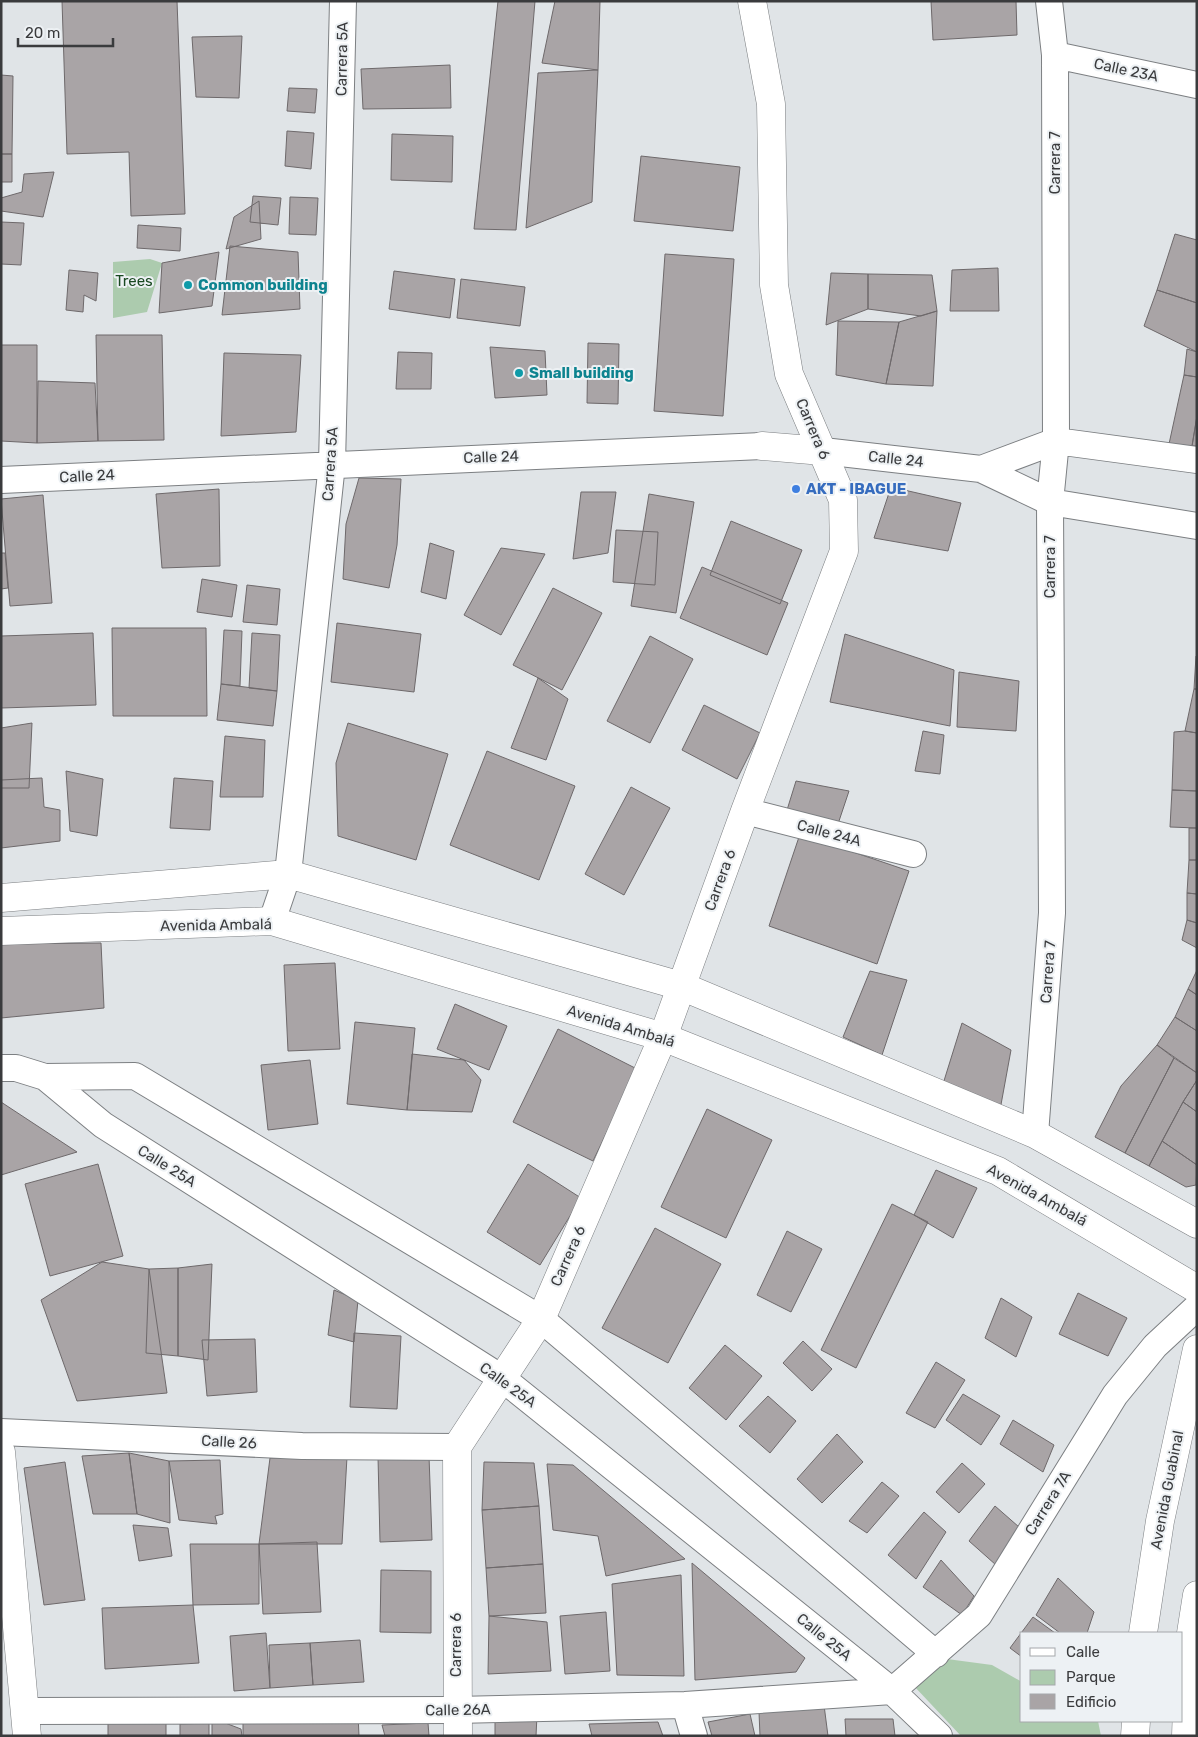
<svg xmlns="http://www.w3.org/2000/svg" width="1198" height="1737" font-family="Rubik,sans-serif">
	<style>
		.green { fill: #accbae }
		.building { fill: #a9a4a6; stroke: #6e696b }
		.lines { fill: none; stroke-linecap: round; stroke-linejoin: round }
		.minor-casing { stroke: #7c7f82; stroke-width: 28 }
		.tertiary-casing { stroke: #7c7f82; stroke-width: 29 }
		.secondary-casing { stroke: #7c7f82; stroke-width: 29 }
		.minor { stroke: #fff; stroke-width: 26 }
		.tertiary { stroke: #fff; stroke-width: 28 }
		.secondary { stroke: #fff; stroke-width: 28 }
		.culture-dot { fill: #0f9aa8; stroke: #edf1f4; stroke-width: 2 }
		.shop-dot { fill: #3f7fe0; stroke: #edf1f4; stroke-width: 2 }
		.labels { text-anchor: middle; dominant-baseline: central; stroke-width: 4; stroke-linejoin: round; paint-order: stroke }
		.street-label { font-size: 15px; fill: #3a3b3d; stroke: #edf1f4 }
		.park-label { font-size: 15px; fill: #194921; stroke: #edf1f4 }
		.culture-label { font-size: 15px; font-weight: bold; fill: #0d838f; stroke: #edf1f4; text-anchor: start }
		.shop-label { font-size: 15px; font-weight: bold; fill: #366cbe; stroke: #edf1f4; text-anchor: start }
	</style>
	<rect width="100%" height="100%" fill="#e0e4e7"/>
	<!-- green -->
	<path class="green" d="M150 259 162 263 147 312 113 318V262Z
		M947 1659 992 1665 1022 1682V1721H1098L1101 1736H961L913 1685Z"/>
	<!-- building -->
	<path class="building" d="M62 1H177L185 214 131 216 129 152 67 154Z
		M498 1H535L516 230 474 229Z
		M555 1H600L598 70 542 63Z
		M931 1H1016L1017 35 933 40Z
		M242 36 239 98 196 97 192 37Z
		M450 65 451 108 363 109 361 69Z
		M598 70 592 202 526 228 538 73Z
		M1 75 13 76 12 154H1Z
		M289 88 317 89 315 113 287 111Z
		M287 131 314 133 311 169 285 166Z
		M392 134 453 136 452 182 391 180Z
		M1 154H12V182H1Z
		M641 156 740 167 733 231 634 221Z
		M54 172 43 217 1 211V198L22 192 24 174Z
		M253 196 281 198 278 225 250 222Z
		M290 197 318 198 316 235 289 234Z
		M259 201 261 239 226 249 234 217Z
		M1 222 24 223 21 265 1 264Z
		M138 225 181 228 180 251 137 248Z
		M1175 234 1197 240V303L1157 290Z
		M230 246 298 252 300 309 222 315Z
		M219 252 212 306 159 313 162 263Z
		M665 254 734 259 723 416 654 411Z
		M998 268 999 311H950L952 270Z
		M69 270 98 273 96 301 84 295 83 312 66 310Z
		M394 271 455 279 450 318 389 309Z
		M831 273 868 274V309L826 325Z
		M868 274 932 275 937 311 921 316 868 309Z
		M461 279 525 287 520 326 457 318Z
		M1157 290 1197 303V352L1144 326Z
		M937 311 933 386 886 384 899 322Z
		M838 321 899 322 886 384 836 375Z
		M96 335H162L164 440 98 441Z
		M588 343 619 344 618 404 587 403Z
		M1 345H37V443L1 441Z
		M490 347 545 351 547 395 495 398Z
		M1187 349 1197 352V377L1184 375Z
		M398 352 432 353 431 389H396Z
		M224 353 301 355 296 432 221 436Z
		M1184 375 1197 377V416L1192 446 1169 444Z
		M38 381 95 383 98 441 37 443Z
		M1197 416V446H1192Z
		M359 478 401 479 397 545 389 588 343 579 346 524Z
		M891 487 961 503 948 551 874 538Z
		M219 489 220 566 162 568 156 494Z
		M581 492H616L608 553 573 559Z
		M649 494 694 502 676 613 631 606Z
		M43 495 52 603 10 606 1 499Z
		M731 521 802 550 780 604 710 575Z
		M616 530 658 532 655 585 613 582Z
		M430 543 454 551 446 599 421 592Z
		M501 548 545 554 501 635 464 615Z
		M1 553H5L8 588 1 589Z
		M702 567 788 603 767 655 680 618Z
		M202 579 237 585 232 617 197 612Z
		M247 585 280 589 277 625 243 622Z
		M553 588 602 613 562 690 513 665Z
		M337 623 421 634 414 692 331 682Z
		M112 628H206L207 716H113Z
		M224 630 242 631 240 686 221 684Z
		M93 633 96 705 1 708V636Z
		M252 633 280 635 277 691 249 688Z
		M845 634 954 670 950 726 830 702Z
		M650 636 693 659 650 743 607 721Z
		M1196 656H1197V689H1194Z
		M959 672 1019 681 1016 731 957 727Z
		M538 678 568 699 546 760 511 748Z
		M221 684 277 691 273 726 217 720Z
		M1194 689H1197V733L1185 731Z
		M704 705 760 733 737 779 682 750Z
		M32 723 29 788H1V728Z
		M348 723 448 754 416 860 338 836 336 763Z
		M923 731 944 735 940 774 915 771Z
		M1185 731 1197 733V791L1172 790 1174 732Z
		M225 736 265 740 263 797H220Z
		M487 751 575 786 539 880 450 845Z
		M66 771 103 779 97 836 70 831Z
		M42 778 44 807 60 810V841L1 848V780Z
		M174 778 213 781 210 830 170 828Z
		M796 781 849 791 838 824 787 810Z
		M631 787 670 808 624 895 585 874Z
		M1172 790 1197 791V828L1170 827Z
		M1189 828H1197V860H1189Z
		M800 834 909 871 877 964 769 926Z
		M1189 860H1197V894L1187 893Z
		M1187 893 1197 894V923L1187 920Z
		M1187 920 1197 923V948L1182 940Z
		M101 943 104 1008 1 1018V944Z
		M335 963 340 1049 288 1051 284 965Z
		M1197 970V995L1188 989Z
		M870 971 907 980 882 1055 843 1037Z
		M1188 989 1197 995V1031L1175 1017Z
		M455 1004 507 1026 489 1070 437 1049Z
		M1175 1017 1197 1031V1073L1157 1045Z
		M355 1022 415 1028 407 1110 347 1104Z
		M962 1023 1011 1050 1000 1110 943 1084Z
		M558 1029 637 1069 593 1161 513 1122Z
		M1157 1045 1174 1058 1125 1153 1095 1137 1121 1086Z
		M412 1054 464 1060 481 1080 472 1112 407 1110Z
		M1174 1058 1197 1073V1080L1183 1102 1149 1166 1125 1153Z
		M310 1060 318 1124 268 1130 261 1065Z
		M1197 1080V1112L1183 1102Z
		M1 1102 77 1152 1 1175Z
		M1183 1102 1197 1112V1165L1162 1141Z
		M707 1109 772 1140 726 1238 661 1207Z
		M1162 1141 1197 1165 1196 1185 1186 1187 1149 1166Z
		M98 1164 123 1256 50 1276 25 1184Z
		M528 1164 581 1198 540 1265 487 1232Z
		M936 1170 977 1188 953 1238 914 1215Z
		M892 1204 928 1222 856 1368 821 1350Z
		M655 1228 721 1264 668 1363 602 1328Z
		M787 1231 822 1249 791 1312 757 1295Z
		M102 1262 149 1269 167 1393 77 1401 41 1300Z
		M212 1264 208 1360 178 1356V1268Z
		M178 1268V1356L146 1353 149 1269Z
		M334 1290 358 1300 354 1342 328 1335Z
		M1078 1293 1127 1318 1108 1356 1059 1334Z
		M1001 1298 1032 1317 1016 1357 985 1338Z
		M354 1333 401 1336 397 1409 350 1407Z
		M255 1339 257 1392 207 1396 202 1340Z
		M803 1341 832 1369 812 1391 783 1363Z
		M725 1345 762 1376 726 1420 689 1388Z
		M936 1362 965 1380 935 1428 906 1413Z
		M963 1394 1000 1416 981 1445 946 1420Z
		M768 1396 796 1421 770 1453 739 1426Z
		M1013 1420 1054 1445 1043 1472 1000 1444Z
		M837 1434 863 1462 822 1503 797 1479Z
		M129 1453 137 1514H93L82 1456Z
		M129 1453 169 1461 170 1523 137 1514Z
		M429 1456 432 1540 380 1542 378 1457Z
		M347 1457 342 1544H259L270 1458Z
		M220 1460 223 1514 215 1516 217 1524 179 1520 169 1461Z
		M65 1462 85 1600 44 1605 24 1468Z
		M484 1462 534 1463 539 1506 482 1510Z
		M962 1463 985 1484 959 1513 936 1492Z
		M547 1464 573 1465 685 1559 606 1576 598 1536 553 1530Z
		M882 1482 899 1496 867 1533 849 1521Z
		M539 1506 543 1564 486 1568 482 1510Z
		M995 1506 1019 1527 996 1565 969 1541Z
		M924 1512 946 1532 916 1579 888 1555Z
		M133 1525 168 1528 172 1556 139 1561Z
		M317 1542 321 1612 263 1614 259 1544Z
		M190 1544H259V1604L193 1605Z
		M941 1560 974 1596 962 1615 923 1587Z
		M692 1563 805 1658 796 1672 695 1680Z
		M543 1564 546 1613 489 1616 486 1568Z
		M381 1570 431 1571V1633L380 1632Z
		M681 1575 684 1676 617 1675 612 1584Z
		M1058 1578 1094 1612 1087 1633H1060L1036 1615Z
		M193 1605 199 1663 105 1669 102 1608Z
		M606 1612 610 1671 565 1674 560 1616Z
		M489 1616 547 1622 551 1671 488 1674Z
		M1033 1617 1055 1633H1022V1657L1010 1648Z
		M266 1633 270 1688 234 1691 230 1636Z
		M360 1640 364 1682 313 1685 310 1643Z
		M310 1643 313 1685 270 1688 269 1645Z
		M824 1705 828 1736H760L759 1712Z
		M358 1714 359 1736H243V1720Z
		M750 1714 755 1736H712L708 1722Z
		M495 1715H537L536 1736H495Z
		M212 1718 241 1729 242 1736H212Z
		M845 1719H893L895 1736H846Z
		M166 1720V1736H108V1721Z
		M658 1722 663 1736H592L589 1724Z
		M209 1723V1736H180V1724Z
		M428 1723 429 1736H385L382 1725Z"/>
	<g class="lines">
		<defs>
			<path id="minor" d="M1055 55 1197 85
				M823 451 981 469 1050 502 1197 526
				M981 469 1056 441 1197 460
				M1 480 762 446
				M745 811 913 854
				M272 921 288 874 332 464 343 1
				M1 1068H16L45 1077 135 1076 541 1319 936 1654
				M45 1077 103 1125 503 1379 892 1691 939 1736
				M1035 1134 1052 913 1050 502 1056 441 1055 55 1049 1
				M1 1432 302 1446 457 1447
				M685 1705 694 1736
				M25 1711 456 1710 685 1705 892 1691 979 1615 1115 1395 1155 1346 1197 1307"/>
			<path id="tertiary" d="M762 446 823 451
				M458 1736 457 1447 541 1319 663 1037 745 811 844 551 843 500 789 374 774 285 771 104 752 1"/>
			<path id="secondary" d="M1 898 288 874 681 986 1035 1134 1197 1224
				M1 931 272 921 663 1037 998 1171 1197 1289
				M1 1452 27 1736
				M1143 1633 1160 1521 1197 1349
				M1135 1736 1136 1721
				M1186 1736 1189 1646 1197 1595"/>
		</defs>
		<!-- minor casing -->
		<use href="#minor" class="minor-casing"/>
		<!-- tertiary casing -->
		<use href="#tertiary" class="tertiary-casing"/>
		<!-- secondary casing -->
		<use href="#secondary" class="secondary-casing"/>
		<!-- minor -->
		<use href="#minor" class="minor"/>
		<!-- tertiary -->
		<use href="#tertiary" class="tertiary"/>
		<!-- secondary -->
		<use href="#secondary" class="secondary"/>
	</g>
	<!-- markers -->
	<g class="culture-dot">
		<circle cx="188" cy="285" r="5"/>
		<circle cx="519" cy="373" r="5"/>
	</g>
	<circle class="shop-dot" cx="796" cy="489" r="5"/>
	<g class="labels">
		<!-- street labels -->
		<g class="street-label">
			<text transform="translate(342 59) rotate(-89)">Carrera 5A</text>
			<text transform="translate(1126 70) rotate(12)">Calle 23A</text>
			<text transform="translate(1055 163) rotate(-90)">Carrera 7</text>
			<text transform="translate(813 429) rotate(67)">Carrera 6</text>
			<text transform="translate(491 457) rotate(-2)">Calle 24</text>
			<text transform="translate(896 459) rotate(6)">Calle 24</text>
			<text transform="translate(330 464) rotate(-86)">Carrera 5A</text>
			<text transform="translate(87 476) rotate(-3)">Calle 24</text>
			<text transform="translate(1050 567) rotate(-90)">Carrera 7</text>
			<text transform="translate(829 833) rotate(15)">Calle 24A</text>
			<text transform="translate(720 880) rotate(-70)">Carrera 6</text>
			<text transform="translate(216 925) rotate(-1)">Avenida Ambalá</text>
			<text transform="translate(1048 972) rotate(-86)">Carrera 7</text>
			<text transform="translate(621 1026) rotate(17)">Avenida Ambalá</text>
			<text transform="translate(167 1166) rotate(32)">Calle 25A</text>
			<text transform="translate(1037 1195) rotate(29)">Avenida Ambalá</text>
			<text transform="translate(568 1256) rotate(-66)">Carrera 6</text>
			<text transform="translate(508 1385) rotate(36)">Calle 25A</text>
			<text transform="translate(229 1442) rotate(3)">Calle 26</text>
			<text transform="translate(1167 1490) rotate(-79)">Avenida Guabinal</text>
			<text transform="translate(1048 1503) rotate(-58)">Carrera 7A</text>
			<text transform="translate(824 1637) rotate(39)">Calle 25A</text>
			<text transform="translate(456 1645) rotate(-90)">Carrera 6</text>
			<text transform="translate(458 1710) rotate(-1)">Calle 26A</text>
		</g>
		<!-- park labels -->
		<g class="park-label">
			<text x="134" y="281">Trees</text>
		</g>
		<!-- culture labels -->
		<g class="culture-label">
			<text x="198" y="285">Common building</text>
			<text x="529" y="373">Small building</text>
		</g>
		<!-- shop labels -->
		<g class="shop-label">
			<text x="806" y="489">AKT - IBAGUE</text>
		</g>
	</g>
	<!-- border -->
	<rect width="1198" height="1737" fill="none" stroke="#3a3b3d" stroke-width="5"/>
	<!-- legend -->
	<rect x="1020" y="1632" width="162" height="90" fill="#edf1f4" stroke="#a5a8ab"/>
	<rect x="1030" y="1648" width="25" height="8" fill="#ffffff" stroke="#a5a8ab"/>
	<text x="1066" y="1657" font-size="15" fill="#3a3b3d">Calle</text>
	<rect x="1030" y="1670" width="25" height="15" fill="#accbae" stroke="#a5a8ab"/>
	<text x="1066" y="1682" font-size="15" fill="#3a3b3d">Parque</text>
	<rect x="1030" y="1694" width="25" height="15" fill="#a9a4a6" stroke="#a5a8ab"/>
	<text x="1066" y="1707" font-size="15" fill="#3a3b3d">Edificio</text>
	<!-- scale -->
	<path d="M18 38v8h95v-8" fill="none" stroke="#3a3b3d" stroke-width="2.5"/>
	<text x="25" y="38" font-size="15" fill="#3a3b3d" stroke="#edf1f4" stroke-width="4" paint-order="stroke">20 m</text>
</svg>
